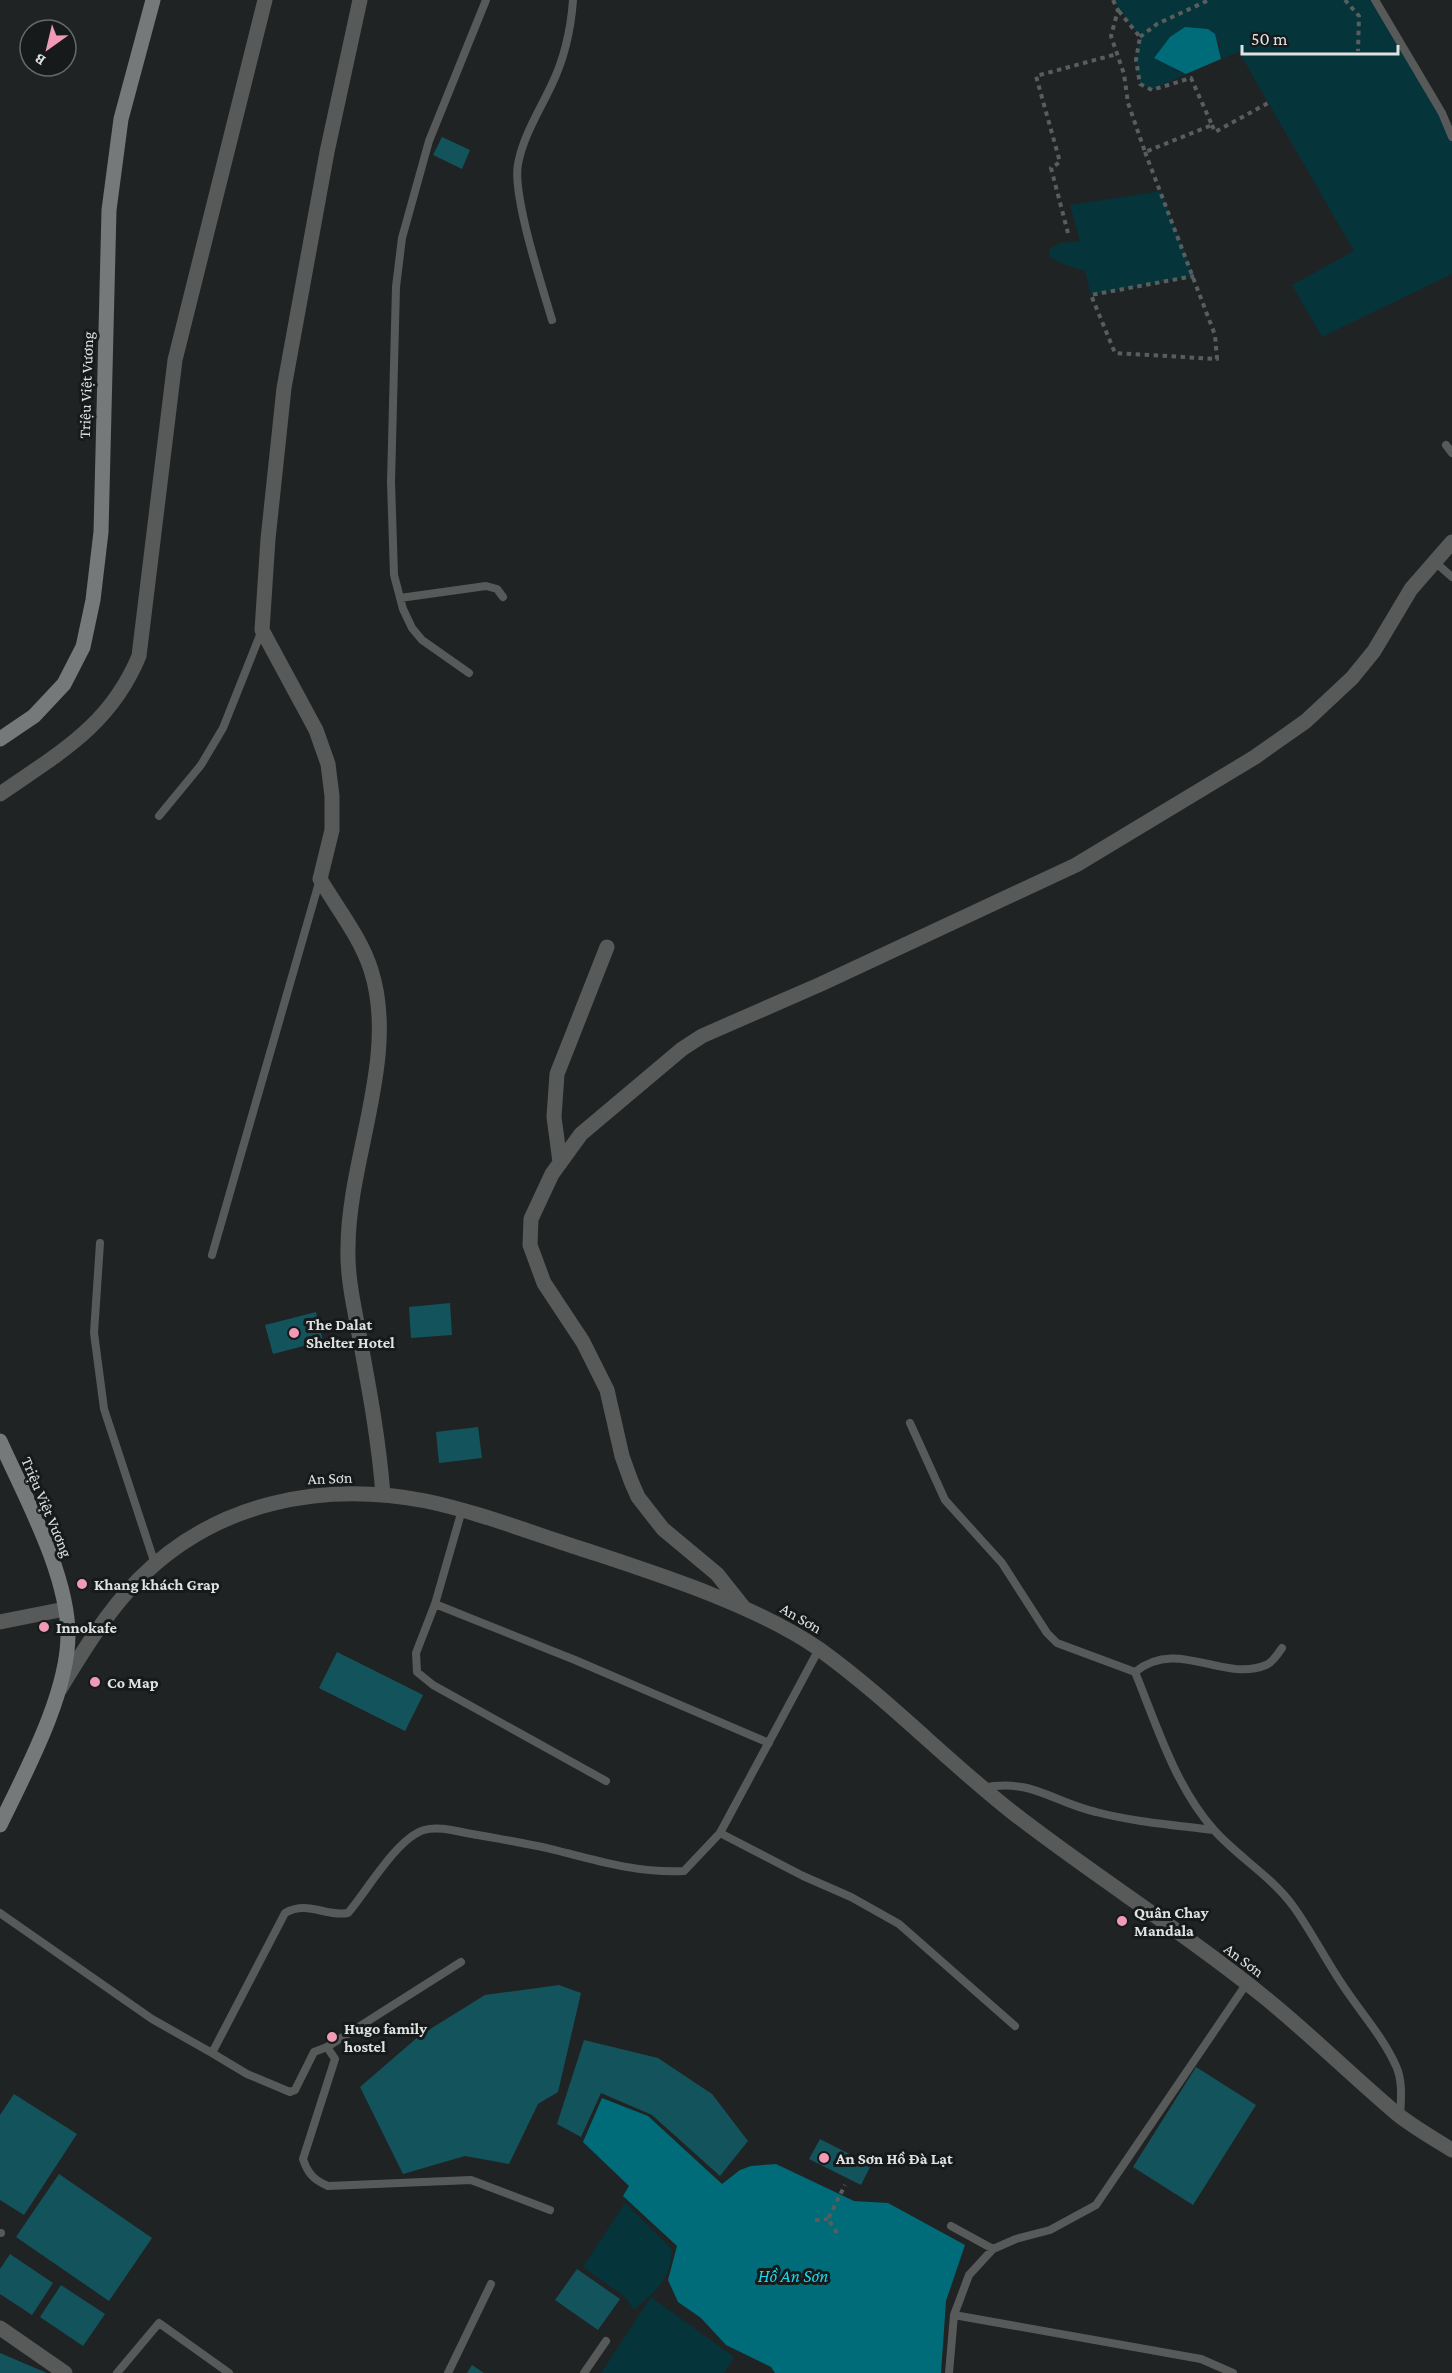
<svg xmlns="http://www.w3.org/2000/svg" width="1452" height="2373" font-family="'Crimson Pro',serif">
	<style>
		.green { fill: #05343b }
		.water { fill: #006c79 }
		.building { fill: #13535c }
		.lines { fill: none; stroke-linecap: round; stroke-linejoin: round }
		.path { stroke: #5a5d5e; stroke-width: 4; stroke-dasharray: 4.5 4.5; stroke-linecap: butt }
		.lane { stroke: #585a5a; stroke-width: 8 }
		.street { stroke: #585a5a; stroke-width: 15 }
		.secondary { stroke: #767979; stroke-width: 15 }
		.poi-dot { fill: #f09ab5; stroke: #171a1a; stroke-width: 2 }
		.labels { text-anchor: middle; dominant-baseline: central; stroke-width: 6; stroke-linejoin: round; paint-order: stroke }
		.street-label { font-size: 16px; fill: #e0e2e2; stroke: #171a1a }
		.poi-label { font-size: 16px; font-weight: bold; fill: #e0e2e2; stroke: #171a1a; text-anchor: start }
		.water-label { font-size: 18px; font-style: italic; fill: #1bd6ed; stroke: #171a1a }
	</style>
	<rect width="100%" height="100%" fill="#202324"/>
	<!-- green -->
	<path class="green" d="M1113 0H1375L1452 137V274L1322 337 1292 285 1354 251 1239 52 1221 59 1219 42 1174 70 1186 74 1152 90 1140 84 1136 60 1140 37Z
		M1161 191 1194 276 1091 295 1085 271 1065 265 1050 257 1049 249 1059 243 1080 241 1070 205Z
		M625 2203 672 2249C671 2280 656 2290 634 2310L625 2297 583 2267Z
		M651 2297 734 2357 724 2373H601Z"/>
	<!-- water -->
	<path class="water" d="M1185 27 1208 29 1215 34 1221 59 1186 74 1154 58 1170 37Z
		M602 2098 648 2116 722 2184 740 2170 751 2166 776 2164 854 2201 888 2203 965 2245 946 2301 941 2373H775L771 2367 726 2345 701 2318 678 2302 668 2280 677 2246 623 2196 629 2186 583 2142Z"/>
	<!-- building -->
	<path class="building" d="M442 137 470 150 462 169 433 155Z
		M450 1303 452 1335 411 1338 409 1307Z
		M316 1312 323 1341 273 1354 265 1325Z
		M478 1427 482 1458 439 1463 436 1432Z
		M337 1652 423 1695 405 1731 319 1688Z
		M559 1985 581 1993 558 2092 538 2104 509 2164 465 2156 403 2174 360 2087 419 2036 485 1995Z
		M584 2040 658 2058 712 2094 748 2141 720 2176 652 2115 601 2093 581 2137 557 2124Z
		M1196 2067 1256 2105 1193 2205 1133 2167Z
		M14 2094 77 2134 24 2215 0 2200V2115Z
		M820 2139 871 2165 861 2185 809 2159Z
		M59 2174 152 2238 109 2301 16 2237Z
		M10 2254 53 2283 32 2315 0 2294V2269Z
		M577 2269 620 2299 598 2330 555 2300Z
		M61 2285 105 2314 83 2346 40 2317Z
		M0 2353 47 2373H0Z
		M472 2365 484 2373H467Z"/>
	<g class="lines">
		<!-- path -->
		<path class="path" d="M1113 0 1118 10 1111 36 1124 74 1128 103 1145 152 1212 125 1191 78 1152 90 1140 84 1136 60 1140 37 1118 10
			M1345 0 1359 16 1358 51
			M1140 37 1157 24 1209 0
			M1212 125 1215 132 1268 103
			M1145 152 1215 335 1217 359 1115 353 1091 295 1194 276
			M1068 233 1051 168 1060 162 1036 76 1117 54
			M815 2220 828 2219
			M837 2233 828 2219 845 2185"/>
		<!-- lane -->
		<path class="lane" d="M1375 0 1442 113 1452 137
			M552 320C542 286 512 195 518 164 523 136 540 110 552 84 564 59 571 28 573 0
			M1446 445 1452 453
			M1434 561 1452 577
			M400 598 486 586 497 589 503 597
			M469 673 422 640 412 628 403 609 394 575 391 482 396 287 402 238 429 141 486 0
			M159 816 201 765 223 728 262 630
			M100 1243 94 1333 104 1409 155 1564
			M212 1255 320 879
			M910 1423 945 1500 1002 1563 1047 1633 1057 1643 1135 1672C1157 1726 1175 1786 1214 1830 1238 1857 1271 1876 1293 1906 1312 1932 1327 1963 1346 1990 1363 2015 1384 2039 1396 2066 1403 2081 1401 2100 1400 2116
			M462 1510 435 1604 416 1653 417 1672 433 1685 606 1781
			M435 1604 575 1660 769 1743
			M819 1649 720 1833 803 1876 851 1897 899 1924 1015 2026
			M1135 1672C1178 1637 1223 1683 1266 1665 1273 1662 1278 1654 1282 1648
			M982 1788C1032 1778 1050 1801 1096 1812 1134 1822 1175 1825 1214 1830
			M0 1913 152 2019 212 2053 285 1913C308 1900 325 1917 348 1913 367 1891 397 1838 424 1830 440 1825 462 1833 478 1835 505 1840 532 1844 559 1851 601 1862 639 1873 684 1871L720 1833
			M327 2047 461 1962
			M212 2053 247 2074 290 2092 295 2090 314 2052 327 2047 335 2059 303 2159C308 2174 314 2180 328 2186L471 2180 550 2210
			M951 2226 993 2249
			M0 2233H1
			M954 2315 1201 2359 1233 2373
			M117 2373 159 2323 229 2373
			M448 2373 491 2284
			M584 2373 606 2341
			M949 2373 954 2315 969 2275 993 2249 1016 2239 1050 2230 1096 2205 1247 1983"/>
		<!-- street -->
		<path class="street" d="M360 0 327 152 284 388 268 539 262 630 316 730 328 764 332 796V830L320 879C337 908 361 938 371 970 399 1057 348 1159 348 1248 347 1277 354 1306 359 1334 369 1388 379 1441 383 1495
			M0 794C59 753 110 726 139 656L175 360 265 0
			M560 1162 554 1117 557 1074 607 947
			M744 1608 717 1574 663 1529 638 1497 631 1481 622 1456 607 1390 583 1342 544 1283 530 1245 531 1219 552 1174 581 1134 682 1049 702 1036 821 984 1076 865 1255 757 1306 721 1352 678 1374 651 1411 589 1452 542
			M0 1622 65 1609
			M60 1689C83 1651 107 1612 138 1580 215 1502 321 1481 426 1501 478 1512 529 1532 579 1548 654 1573 754 1604 819 1649 887 1698 946 1760 1012 1812 1094 1876 1183 1931 1263 1996 1309 2033 1351 2075 1396 2113 1413 2127 1433 2138 1452 2150
			M0 2328 65 2373"/>
		<!-- secondary -->
		<path class="secondary" d="M0 739 34 716 64 684 83 647 93 600 101 532 109 210 121 119 153 0
			M0 1441C25 1497 68 1574 68 1635 68 1694 25 1773 0 1825"/>
	</g>
	<!-- markers -->
	<g class="poi-dot">
		<circle cx="294" cy="1333" r="6"/>
		<circle cx="82" cy="1584" r="6"/>
		<circle cx="44" cy="1627" r="6"/>
		<circle cx="95" cy="1682" r="6"/>
		<circle cx="1122" cy="1921" r="6"/>
		<circle cx="332" cy="2037" r="6"/>
		<circle cx="824" cy="2158" r="6"/>
	</g>
	<g class="labels">
		<!-- street labels -->
		<g class="street-label">
			<text transform="translate(86 385) rotate(-88)">Triệu Việt Vương</text>
			<text transform="translate(330 1478) rotate(-2)">An Sơn</text>
			<text transform="translate(47 1507) rotate(67)">Triệu Việt Vương</text>
			<text transform="translate(801 1618) rotate(30)">An Sơn</text>
			<text transform="translate(1244 1960) rotate(37)">An Sơn</text>
		</g>
		<!-- poi labels -->
		<g class="poi-label">
			<text x="306" y="1324">The Dalat<tspan x="306" dy="18">Shelter Hotel</tspan></text>
			<text x="94" y="1584">Khang khách Grap</text>
			<text x="56" y="1627">Innokafe</text>
			<text x="107" y="1682">Co Map</text>
			<text x="1134" y="1912">Quân Chay<tspan x="1134" dy="18">Mandala</tspan></text>
			<text x="344" y="2028">Hugo family<tspan x="344" dy="18">hostel</tspan></text>
			<text x="836" y="2158">An Sơn Hồ Đà Lạt</text>
		</g>
		<!-- water labels -->
		<g class="water-label">
			<text x="793" y="2276">Hồ An Sơn</text>
		</g>
	</g>
	<!-- north arrow -->
	<g transform="translate(48 48) rotate(214)"><circle r="28" fill="#171a1a" stroke="#676a6a" stroke-width="1.5"/>
	<path d="M0-4.5L10 22L0 15L-10 22Z" fill="#f09ab5"/>
	<text y="-9" font-size="16" font-weight="bold" text-anchor="middle" fill="#e0e2e2">B</text>
	</g>
	<!-- scale -->
	<path d="M1242 45v9h156v-9" fill="none" stroke="#e0e2e2" stroke-width="3"/>
	<text x="1251" y="45" font-size="18" fill="#e0e2e2" stroke="#171a1a" stroke-width="4.5" paint-order="stroke">50 m</text>
</svg>
